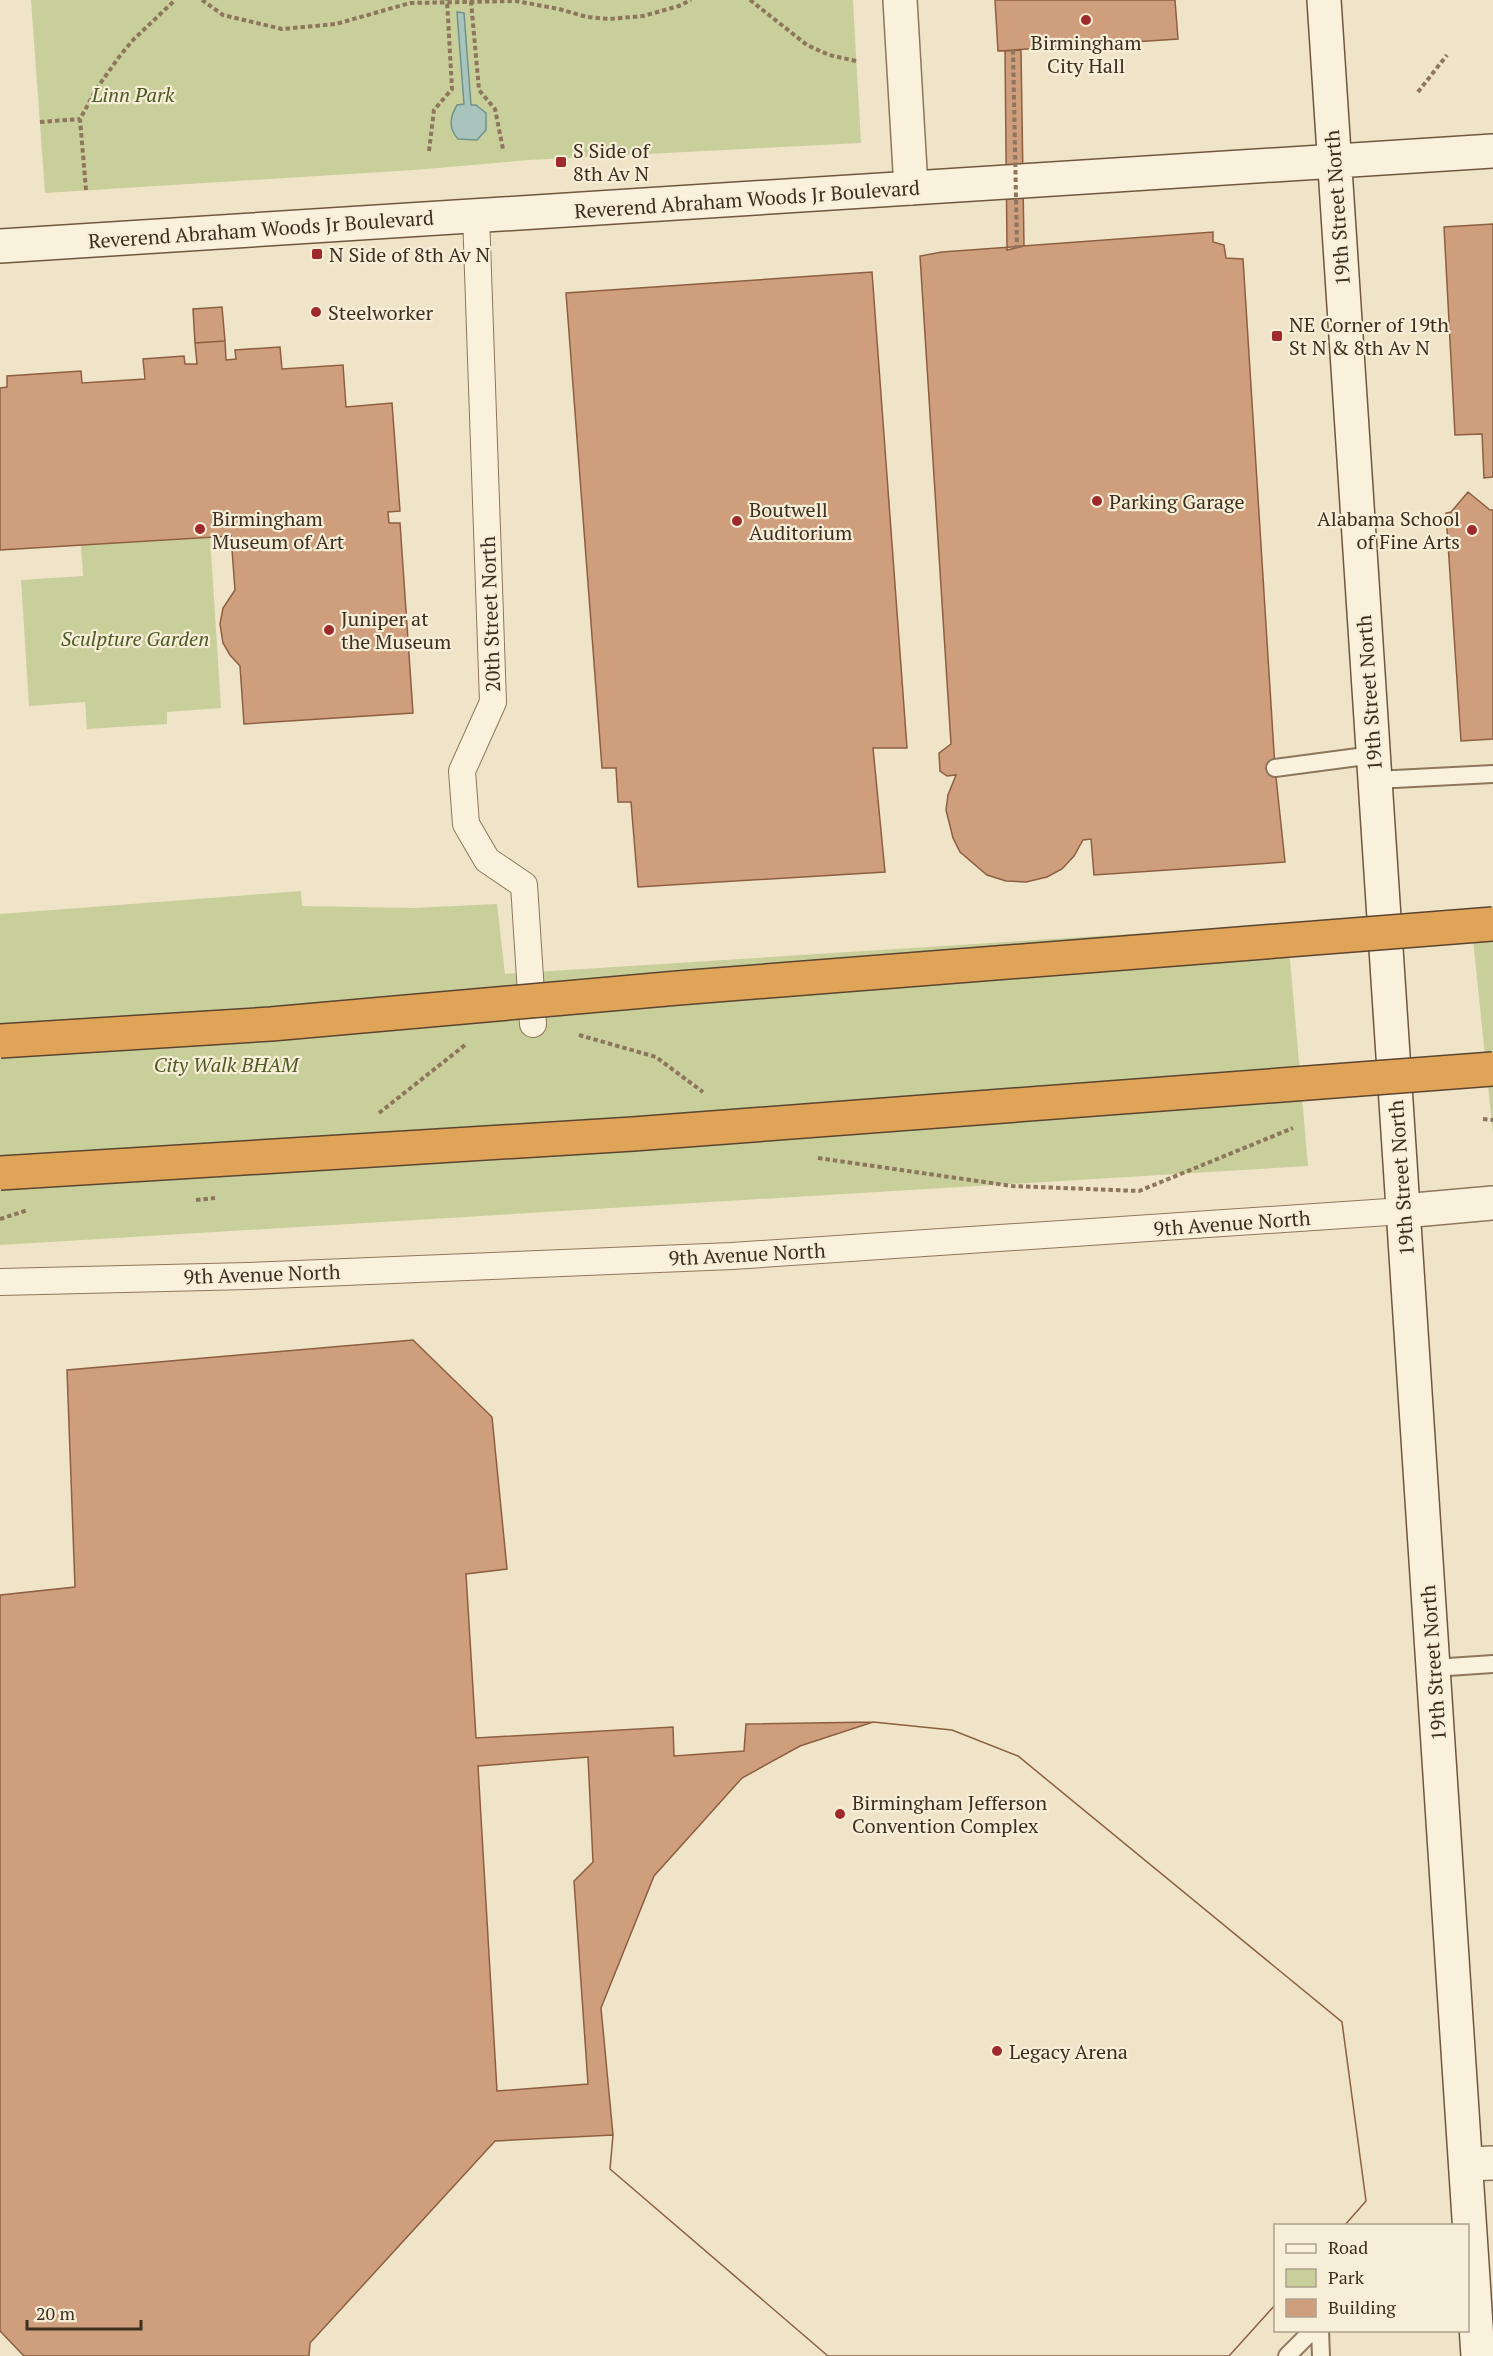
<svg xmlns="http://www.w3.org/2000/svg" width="1493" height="2356" font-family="'PT Serif',serif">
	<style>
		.green { fill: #c9cf9b }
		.water { fill: #a9c4bc; stroke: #6f938a; stroke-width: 1.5 }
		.building { fill: #cf9f7d; stroke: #8d5f41; stroke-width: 1.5; fill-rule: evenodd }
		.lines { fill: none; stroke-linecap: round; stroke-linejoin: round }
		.service-casing { stroke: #8d765c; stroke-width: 20 }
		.pedestrian-casing { stroke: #8d765c; stroke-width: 28 }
		.tertiary-casing { stroke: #8d765c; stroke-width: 36 }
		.secondary-casing { stroke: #6f573f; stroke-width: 36 }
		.path { stroke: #8d765c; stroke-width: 4; stroke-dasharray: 4.5 3; stroke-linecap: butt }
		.service { stroke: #faf1dc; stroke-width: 16 }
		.pedestrian { stroke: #faf1dc; stroke-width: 26 }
		.tertiary { stroke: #faf1dc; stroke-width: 33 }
		.secondary { stroke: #faf1dc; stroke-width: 33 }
		.motorway-bridge-casing { stroke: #5b4430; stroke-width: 36; stroke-linecap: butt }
		.path-bridge { stroke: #8d765c; stroke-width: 4; stroke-dasharray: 4.5 3; stroke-linecap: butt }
		.motorway-bridge { stroke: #e0a458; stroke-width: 33 }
		.poi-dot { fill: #9e2a2b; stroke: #f7eed8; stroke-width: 2 }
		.labels { text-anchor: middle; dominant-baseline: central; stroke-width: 4.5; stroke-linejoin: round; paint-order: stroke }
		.poi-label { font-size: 20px; fill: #3d2e20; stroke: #f7eed8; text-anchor: start }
		.park-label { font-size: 20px; font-style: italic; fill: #4d5a26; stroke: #f7eed8 }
		.street-label { font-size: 20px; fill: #3d2e20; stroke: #f7eed8 }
	</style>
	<rect width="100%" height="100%" fill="#f0e4c8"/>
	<!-- green -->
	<path class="green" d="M31 0H853L861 143 529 160 414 170 45 193Z
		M210 537 221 708 167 712V724L87 729 85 702 29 706 21 580 83 576 81 545Z
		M301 891 302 906 413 908 497 904 505 974 1287 924 1308 1166 0 1245V914Z
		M1493 918V1134L1471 920Z"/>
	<!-- water -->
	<path class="water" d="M457 12 464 13 471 105H476L486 113V130L477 140 458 139C448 128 450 117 457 105L464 104Z"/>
	<!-- building -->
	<path class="building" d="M995 0H1175L1178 39 998 51Z
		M1021 50 1024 246 1007 250 1005 51Z
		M1493 224V477L1484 478 1482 434 1455 435 1444 227Z
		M1213 232V242L1224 245 1226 258 1243 259 1275 768 1285 862 1094 875 1091 839 1083 840 1074 856 1062 869 1047 877 1026 882 1006 881 987 875 960 852 953 838 946 810 948 795 956 775 947 776 940 771 939 753 951 744 920 256 942 252Z
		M872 272 907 748H873L885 872 638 887 631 802H618L616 768H602L566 293Z
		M222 307 225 341 195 343 193 309Z
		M225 341 226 360 236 359 235 350 280 347 282 369 343 365 346 407 392 403 400 511 388 512 389 523H400L413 713 244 724 240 666 230 655 223 643 220 624 223 608 235 590 231 536 0 550V388L7 387V376L81 371 82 383 145 379 143 359 184 356 185 364H197L195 343Z
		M1468 492 1490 510H1493V739L1461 741 1446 513 1451 512Z
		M413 1340 492 1417 507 1569 466 1574 476 1738 673 1727 674 1756 744 1751 746 1724 873 1722 952 1730 1018 1756 1342 2022 1366 2201 1344 2226H1276V2304L1229 2356H828L610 2169 613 2135 495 2141 310 2343 309 2356H24L0 2331V1595L75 1587 67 1370ZM588 1757 593 1862 574 1881 588 2084 497 2091 478 1766Z
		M873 1722 952 1730 1018 1756 1342 2022 1366 2201 1344 2226H1276V2304L1229 2356H828L610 2169 613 2135 601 2008 654 1876 742 1778 800 1746Z"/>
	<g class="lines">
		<defs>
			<path id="service" d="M1275 768 1373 755
				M1375 780 1493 774
				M1433 1668 1493 1664
				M1320 2330 1321 2356
				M1287 2356 1313 2330"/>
			<path id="pedestrian" d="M476 215 493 702 462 771 466 824 487 860 524 885 533 1024
				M0 1282 248 1276 732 1256 1403 1211"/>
			<path id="tertiary" d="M900 0 911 188
				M1403 1211 1493 1203
				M1466 2164 1493 2163"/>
			<path id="secondary" d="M1324 0 1478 2356
				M0 246 1493 151"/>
		</defs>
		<!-- service casing -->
		<use href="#service" class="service-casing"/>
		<!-- pedestrian casing -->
		<use href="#pedestrian" class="pedestrian-casing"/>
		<!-- tertiary casing -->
		<use href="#tertiary" class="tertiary-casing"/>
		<!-- secondary casing -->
		<use href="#secondary" class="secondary-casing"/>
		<!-- path -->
		<path class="path" d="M202 0 223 15 282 29 336 24 410 3 516 1 559 9 587 17 609 19 643 16 679 6 691 0
			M750 0 807 45 829 55 856 61
			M471 1 479 90 495 109 503 149
			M1418 92 1447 55
			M40 122 80 119
			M429 151 434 110 452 89 447 0
			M86 190 80 119 97 88 119 57 133 40 175 0
			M579 1035 656 1057 703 1092
			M379 1113 465 1045
			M1483 1119 1493 1120
			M818 1158 1012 1186 1139 1191 1293 1128
			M196 1200 215 1198
			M0 1219 28 1210"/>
		<!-- service -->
		<use href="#service" class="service"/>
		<!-- pedestrian -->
		<use href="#pedestrian" class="pedestrian"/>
		<!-- tertiary -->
		<use href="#tertiary" class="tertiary"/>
		<!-- secondary -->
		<use href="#secondary" class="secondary"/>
		<defs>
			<path id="motorway-bridge" d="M0 1041 271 1024 678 988 1493 924
				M0 1173 633 1134 1493 1069"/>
		</defs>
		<!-- motorway-bridge casing -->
		<use href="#motorway-bridge" class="motorway-bridge-casing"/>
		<!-- path-bridge -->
		<path class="path-bridge" d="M1013 50 1017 248"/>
		<!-- motorway-bridge -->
		<use href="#motorway-bridge" class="motorway-bridge"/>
	</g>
	<!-- markers -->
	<g class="poi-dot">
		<circle cx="1086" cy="20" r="6"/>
		<rect x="555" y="156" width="12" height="12" rx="3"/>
		<rect x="311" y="248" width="12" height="12" rx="3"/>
		<circle cx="316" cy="312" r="6"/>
		<rect x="1271" y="330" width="12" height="12" rx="3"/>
		<circle cx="1097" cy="501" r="6"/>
		<circle cx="737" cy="521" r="6"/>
		<circle cx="200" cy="529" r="6"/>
		<circle cx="1472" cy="530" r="6"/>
		<circle cx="329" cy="630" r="6"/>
		<circle cx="840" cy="1814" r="6"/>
		<circle cx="997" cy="2051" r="6"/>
	</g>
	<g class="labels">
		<!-- poi labels -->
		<g class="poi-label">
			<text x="1086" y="42" text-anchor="middle">Birmingham<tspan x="1086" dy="23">City Hall</tspan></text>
			<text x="573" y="150">S Side of<tspan x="573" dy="23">8th Av N</tspan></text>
			<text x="329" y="254">N Side of 8th Av N</text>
			<text x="328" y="312">Steelworker</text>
			<text x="1289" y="324">NE Corner of 19th<tspan x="1289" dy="23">St N &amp; 8th Av N</tspan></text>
			<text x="1109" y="501">Parking Garage</text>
			<text x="749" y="509">Boutwell<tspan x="749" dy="23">Auditorium</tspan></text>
			<text x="212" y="518">Birmingham<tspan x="212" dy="23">Museum of Art</tspan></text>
			<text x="1460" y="518" text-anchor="end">Alabama School<tspan x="1460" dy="23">of Fine Arts</tspan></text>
			<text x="341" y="618">Juniper at<tspan x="341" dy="23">the Museum</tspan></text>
			<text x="852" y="1802">Birmingham Jefferson<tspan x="852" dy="23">Convention Complex</tspan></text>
			<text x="1009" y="2051">Legacy Arena</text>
		</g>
		<!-- park labels -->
		<g class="park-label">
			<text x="133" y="94">Linn Park</text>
			<text x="135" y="638">Sculpture Garden</text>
			<text x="226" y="1064">City Walk BHAM</text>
		</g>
		<!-- street labels -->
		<g class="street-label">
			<text transform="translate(747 199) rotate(-4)">Reverend Abraham Woods Jr Boulevard</text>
			<text transform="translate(1337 208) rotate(-94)">19th Street North</text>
			<text transform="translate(261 229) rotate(-4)">Reverend Abraham Woods Jr Boulevard</text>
			<text transform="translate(490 614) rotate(-92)">20th Street North</text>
			<text transform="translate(1369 693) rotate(-94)">19th Street North</text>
			<text transform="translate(1401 1178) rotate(-94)">19th Street North</text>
			<text transform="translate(1232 1223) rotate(-4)">9th Avenue North</text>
			<text transform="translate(747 1254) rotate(-3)">9th Avenue North</text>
			<text transform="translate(262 1274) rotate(-2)">9th Avenue North</text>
			<text transform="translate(1433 1663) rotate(-94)">19th Street North</text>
		</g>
	</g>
	<!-- legend -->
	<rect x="1274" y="2224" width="195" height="108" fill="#f7eed8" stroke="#ada18e" stroke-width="1.5"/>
	<rect x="1286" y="2244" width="30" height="9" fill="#faf1dc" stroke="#ada18e" stroke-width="1.5"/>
	<text x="1328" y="2254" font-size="18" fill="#3d2e20">Road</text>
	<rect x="1286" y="2269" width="30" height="18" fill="#c9cf9b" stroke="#ada18e" stroke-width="1.5"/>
	<text x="1328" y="2284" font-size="18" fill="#3d2e20">Park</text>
	<rect x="1286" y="2299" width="30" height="18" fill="#cf9f7d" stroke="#ada18e" stroke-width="1.5"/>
	<text x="1328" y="2314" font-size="18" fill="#3d2e20">Building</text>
	<!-- scale -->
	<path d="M27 2320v9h114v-9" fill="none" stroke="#3d2e20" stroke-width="3"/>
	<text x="36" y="2320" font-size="18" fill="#3d2e20" stroke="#f7eed8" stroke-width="4.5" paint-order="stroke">20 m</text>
</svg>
